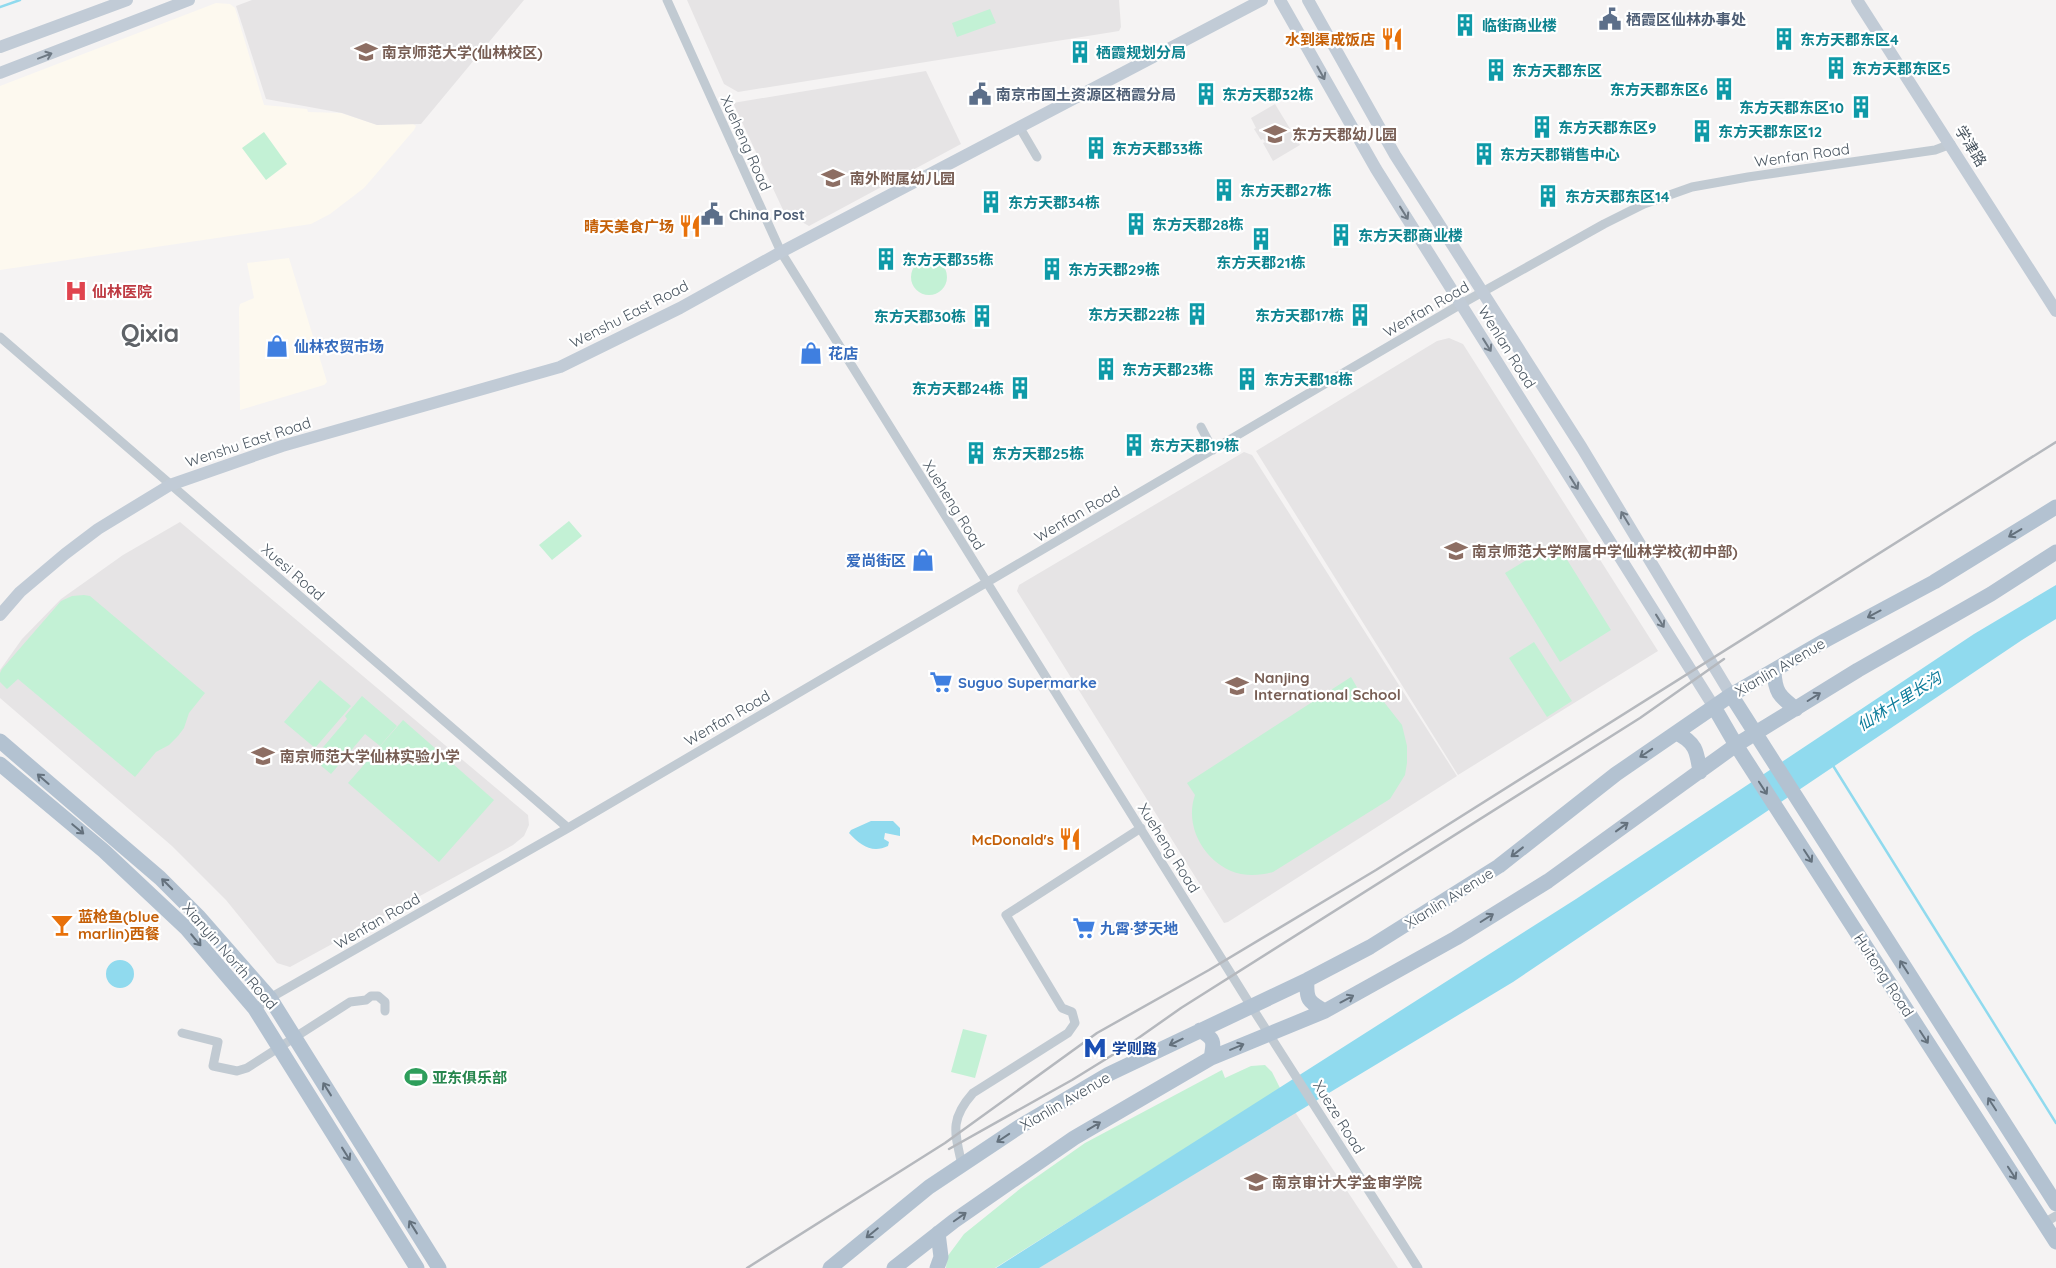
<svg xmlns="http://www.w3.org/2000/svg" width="2056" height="1268" font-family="Quicksand,'Noto Sans SC',sans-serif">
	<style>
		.commercial { fill: #fdf9ef }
		.education { fill: #e6e4e5 }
		.green { fill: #c3f1d5 }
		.water { fill: #90daee }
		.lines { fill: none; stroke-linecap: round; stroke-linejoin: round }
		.stream { stroke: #90daee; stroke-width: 2.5 }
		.street { stroke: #c1cad2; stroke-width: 9 }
		.secondary { stroke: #c1cbd6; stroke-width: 12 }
		.primary { stroke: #b3c2d1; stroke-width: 15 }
		.rail { stroke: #b5b8bd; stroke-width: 2.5 }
		.oneway { stroke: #6e7984 }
		.oneway2 { stroke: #64717d }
		.labels { text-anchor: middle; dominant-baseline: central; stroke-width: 4.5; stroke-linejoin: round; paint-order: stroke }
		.service-label { font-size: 15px; font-weight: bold; fill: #4e5e75; stroke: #fff; text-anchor: start }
		.culture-label { font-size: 15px; font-weight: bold; fill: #0d838f; stroke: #fff; text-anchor: start }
		.food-label { font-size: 15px; font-weight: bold; fill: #c56008; stroke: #fff; text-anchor: end }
		.education-label { font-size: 15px; font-weight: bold; fill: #785e54; stroke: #fff; text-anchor: start }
		.street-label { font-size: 15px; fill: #4a5661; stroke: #fff }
		.health-label { font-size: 15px; font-weight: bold; fill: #be3a42; stroke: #fff; text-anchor: start }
		.shop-label { font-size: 15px; font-weight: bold; fill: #366cbe; stroke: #fff; text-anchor: start }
		.transit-label { font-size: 15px; font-weight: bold; fill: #164399; stroke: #fff; text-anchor: start }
		.leisure-label { font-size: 15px; font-weight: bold; fill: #27864d; stroke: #fff; text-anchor: start }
		.water-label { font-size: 16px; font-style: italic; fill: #0c7c9b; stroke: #fff }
		.town-label { font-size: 25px; font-weight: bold; fill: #5f6368; stroke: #fff }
	</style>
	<rect width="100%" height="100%" fill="#f5f3f3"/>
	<!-- commercial -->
	<path class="commercial" d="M216 3 230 4 235 8 264 105 307 109 308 112 341 113 377 125 413 124 416 126 414 130 364 188 330 214 311 224 0 270V86Z
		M289 258 327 382 324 385 240 410 239 308 240 304 254 298 247 263Z"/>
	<!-- education -->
	<path class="education" d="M252 0H524L421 124 377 125 342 113 266 99 236 6Z
		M687 0H1119L1121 27 1119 31 738 92 724 84Z
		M926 71 961 144 809 226 784 212 733 103Z
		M1275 104 1300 145 1273 161 1263 143 1265 142 1263 139 1261 140 1254 129 1256 128 1251 118Z
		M1449 338 1463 344 1658 651 1458 775 1256 451 1437 341Z
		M1244 452 1252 455 1457 776 1228 922 1224 923 1017 591 1019 585Z
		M180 522 528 815 529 825 524 836 513 845 290 967 277 963 226 900 172 846 0 698V670L22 639 61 599 123 555Z
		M1295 1112 1398 1268H1035Z"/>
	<!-- green -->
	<path class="green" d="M990 9 996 23 957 37 952 23Z
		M264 132 287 164 266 180 242 148Z
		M911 277a18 18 0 1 1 36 0a18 18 0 1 1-36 0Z
		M569 521 582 536 552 560 539 545Z
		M1556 542 1611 630 1560 662 1505 573Z
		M84 595 90 596 205 693 189 713 184 728 178 736 169 745 156 752 135 777 18 679 7 689 0 682V673L2 669 61 601 72 596Z
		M1534 642 1572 701 1547 717 1509 658Z
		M1351 677 1358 689 1355 692 1384 702 1402 725 1407 746V763L1405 775 1390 799 1273 872C1262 875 1252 876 1241 874 1208 867 1183 829 1195 795L1187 783Z
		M320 680 351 706 315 748 284 722Z
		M362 696 397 726 380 746 365 734 331 774 313 759 347 719 345 716Z
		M403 720 494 800 439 862 348 783Z
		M963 1029 987 1035 975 1078 951 1072Z
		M1265 1065 1272 1072 1281 1090 1269 1096 995 1268H946L947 1257 964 1234 1021 1188 1085 1143 1222 1070 1225 1078 1251 1066Z"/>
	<!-- water -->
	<path class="water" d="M2056 585V619L2022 640 1513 982 1039 1268H996L1576 899 1974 634Z
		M871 821H893L900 828V836L885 833 884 839 889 842 888 846C872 854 860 845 849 833L851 830Z
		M106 974a14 14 0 1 1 28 0a14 14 0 1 1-28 0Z"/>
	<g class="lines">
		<!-- stream -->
		<path class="stream" d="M0 7 20 0
			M1832 764 2056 1123"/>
		<!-- street -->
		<path class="street" d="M667 0 781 252 1251 1006 1418 1268
			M1020 128 1037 157
			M0 337 568 828
			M1201 427 1213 450
			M255 1009 270 998 568 828 1461 304 1604 224 1644 204 1692 187 1748 177 1935 150 1951 144
			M182 1033 218 1042 213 1066 237 1071 247 1068 350 1002 366 1000 371 996H378L385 1002V1011
			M962 1165C955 1133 949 1120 973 1093L1068 1033 1075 1023 1072 1012 1062 1008 1006 915 1141 828
			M2044 1223 2056 1216"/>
		<!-- secondary -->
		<path class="secondary" d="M1280 0 1376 169 1714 707
			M1308 0 1395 155 1582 448 1731 695
			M1857 0 2056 311
			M0 47 127 0
			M0 73 189 0
			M0 615 20 592 65 554 98 529 170 485 282 446 560 367 680 308 781 252 1262 0"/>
		<!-- primary -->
		<path class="primary" d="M1774 671C1775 692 1779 696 1796 709
			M1731 695 2056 1204
			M1714 707 1736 745 2056 1242
			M1676 733C1696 742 1697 752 1700 772
			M0 741 160 878 198 916 270 998 439 1268
			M0 764 104 851 186 928 255 1009 417 1268
			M1307 980C1306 999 1308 1002 1325 1011
			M1200 1030C1215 1039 1214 1042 1211 1058
			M830 1268 929 1187 1019 1127 1109 1074 1307 980 1370 947 1499 866 1616 774 1731 695 1826 640 1934 582 2056 507
			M894 1268 954 1221 1074 1138 1211 1058 1325 1011 1456 938 1548 881 1736 745 1858 670 1991 594 2056 552
			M937 1268 941 1257 938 1233"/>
		<!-- rail -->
		<path class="rail" d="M949 1149 1072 1080 1127 1046 1181 1008 1640 718 1724 659
			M747 1268 945 1143 1097 1033 1209 970 1376 870 2056 442"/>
	</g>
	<!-- one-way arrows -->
	<defs><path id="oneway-shaft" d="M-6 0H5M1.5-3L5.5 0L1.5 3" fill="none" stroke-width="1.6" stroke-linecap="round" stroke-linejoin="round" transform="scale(1.25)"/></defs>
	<g class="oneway">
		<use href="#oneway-shaft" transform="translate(45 56) rotate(-21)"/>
		<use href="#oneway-shaft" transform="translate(1321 73) rotate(61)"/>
		<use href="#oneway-shaft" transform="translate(1404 213) rotate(58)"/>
		<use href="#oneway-shaft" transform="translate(1487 345) rotate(58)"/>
		<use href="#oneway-shaft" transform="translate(1574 483) rotate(58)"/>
		<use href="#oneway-shaft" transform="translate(1625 518) rotate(-121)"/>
		<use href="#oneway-shaft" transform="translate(1660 621) rotate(58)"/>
	</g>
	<g class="oneway2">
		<use href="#oneway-shaft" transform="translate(2015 533) rotate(149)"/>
		<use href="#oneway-shaft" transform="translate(1874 614) rotate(152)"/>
		<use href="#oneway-shaft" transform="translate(1814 697) rotate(-32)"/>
		<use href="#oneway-shaft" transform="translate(1646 753) rotate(146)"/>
		<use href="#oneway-shaft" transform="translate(43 779) rotate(-139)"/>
		<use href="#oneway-shaft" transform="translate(1763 788) rotate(57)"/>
		<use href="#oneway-shaft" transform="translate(1622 827) rotate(-36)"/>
		<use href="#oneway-shaft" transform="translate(78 829) rotate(40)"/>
		<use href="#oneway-shaft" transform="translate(1517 852) rotate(142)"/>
		<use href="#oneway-shaft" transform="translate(1808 856) rotate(57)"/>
		<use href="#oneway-shaft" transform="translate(167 884) rotate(-135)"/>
		<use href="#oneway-shaft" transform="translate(1487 918) rotate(-32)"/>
		<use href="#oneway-shaft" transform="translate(196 940) rotate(50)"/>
		<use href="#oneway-shaft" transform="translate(1904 967) rotate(-123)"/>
		<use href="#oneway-shaft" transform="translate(1347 999) rotate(-28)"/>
		<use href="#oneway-shaft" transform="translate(1924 1037) rotate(57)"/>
		<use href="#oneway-shaft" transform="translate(1176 1042) rotate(154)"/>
		<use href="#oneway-shaft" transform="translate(1237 1047) rotate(-23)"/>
		<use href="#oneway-shaft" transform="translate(327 1089) rotate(-122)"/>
		<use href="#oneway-shaft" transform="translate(1992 1104) rotate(-123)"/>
		<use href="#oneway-shaft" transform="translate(1094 1126) rotate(-31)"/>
		<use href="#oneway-shaft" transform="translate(1003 1138) rotate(146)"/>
		<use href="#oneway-shaft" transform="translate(346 1154) rotate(58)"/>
		<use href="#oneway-shaft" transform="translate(2012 1173) rotate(57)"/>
		<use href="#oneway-shaft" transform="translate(960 1217) rotate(-35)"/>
		<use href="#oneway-shaft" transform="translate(413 1227) rotate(-122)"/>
		<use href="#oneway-shaft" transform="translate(872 1233) rotate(141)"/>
	</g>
	<!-- icons -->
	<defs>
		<symbol id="civic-bare" viewBox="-9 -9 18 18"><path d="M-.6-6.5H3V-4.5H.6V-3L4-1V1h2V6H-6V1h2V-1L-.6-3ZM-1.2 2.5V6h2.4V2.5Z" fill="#5c6f8a" stroke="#fff" stroke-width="2.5" paint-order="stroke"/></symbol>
		<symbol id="building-bare" viewBox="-9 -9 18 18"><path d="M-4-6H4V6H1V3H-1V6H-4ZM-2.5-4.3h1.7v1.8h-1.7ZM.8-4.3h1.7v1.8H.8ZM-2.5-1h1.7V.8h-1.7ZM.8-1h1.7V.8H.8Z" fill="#0f9aa8" stroke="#fff" stroke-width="2.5" paint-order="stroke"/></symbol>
		<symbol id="restaurant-bare" viewBox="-9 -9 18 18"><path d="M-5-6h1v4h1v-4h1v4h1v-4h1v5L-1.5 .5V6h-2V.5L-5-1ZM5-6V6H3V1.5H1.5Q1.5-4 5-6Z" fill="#e8710a" stroke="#fff" stroke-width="2.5" paint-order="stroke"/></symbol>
		<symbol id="university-bare" viewBox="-9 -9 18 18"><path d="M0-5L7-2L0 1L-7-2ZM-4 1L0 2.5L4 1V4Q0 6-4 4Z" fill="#8d6e63" stroke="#fff" stroke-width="2.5" paint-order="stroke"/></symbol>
		<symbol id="school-bare" viewBox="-9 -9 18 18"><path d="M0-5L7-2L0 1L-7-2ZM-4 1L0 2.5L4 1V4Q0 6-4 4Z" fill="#8d6e63" stroke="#fff" stroke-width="2.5" paint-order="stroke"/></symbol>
		<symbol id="hospital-bare" viewBox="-9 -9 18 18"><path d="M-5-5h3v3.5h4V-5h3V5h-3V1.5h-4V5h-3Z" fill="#e0444e" stroke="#fff" stroke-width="2.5" paint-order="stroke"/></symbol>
		<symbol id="shop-bare" viewBox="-9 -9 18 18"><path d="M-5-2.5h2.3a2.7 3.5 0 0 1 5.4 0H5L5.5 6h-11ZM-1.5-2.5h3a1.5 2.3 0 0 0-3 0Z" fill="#3f7fe0" stroke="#fff" stroke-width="2.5" paint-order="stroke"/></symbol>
		<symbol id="supermarket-bare" viewBox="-9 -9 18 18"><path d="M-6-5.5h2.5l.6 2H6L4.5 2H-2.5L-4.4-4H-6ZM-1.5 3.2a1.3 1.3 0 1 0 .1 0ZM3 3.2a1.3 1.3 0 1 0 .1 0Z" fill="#3f7fe0" stroke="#fff" stroke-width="2.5" paint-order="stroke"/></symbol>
		<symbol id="bar-bare" viewBox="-9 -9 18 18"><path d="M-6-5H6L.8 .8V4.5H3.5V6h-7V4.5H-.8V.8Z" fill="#e8710a" stroke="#fff" stroke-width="2.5" paint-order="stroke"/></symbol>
		<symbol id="metro-bare" viewBox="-9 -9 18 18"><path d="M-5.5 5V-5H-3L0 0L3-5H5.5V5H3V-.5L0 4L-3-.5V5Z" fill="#1a4fb4" stroke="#fff" stroke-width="2.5" paint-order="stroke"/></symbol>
		<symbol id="stadium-bare" viewBox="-9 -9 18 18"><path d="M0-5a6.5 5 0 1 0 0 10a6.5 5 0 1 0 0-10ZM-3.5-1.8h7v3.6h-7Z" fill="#2e9e5b" stroke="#fff" stroke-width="2.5" paint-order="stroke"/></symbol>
	</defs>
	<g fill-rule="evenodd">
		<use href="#civic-bare" x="1594" y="3" width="32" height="32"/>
		<use href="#building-bare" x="1449" y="9" width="32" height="32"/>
		<use href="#restaurant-bare" x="1376" y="23" width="32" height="32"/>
		<use href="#building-bare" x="1768" y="23" width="32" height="32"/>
		<use href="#university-bare" x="350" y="36" width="32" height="32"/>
		<use href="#building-bare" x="1064" y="36" width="32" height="32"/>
		<use href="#building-bare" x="1820" y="52" width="32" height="32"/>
		<use href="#building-bare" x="1480" y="54" width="32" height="32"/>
		<use href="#building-bare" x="1708" y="73" width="32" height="32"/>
		<use href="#civic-bare" x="964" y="78" width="32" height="32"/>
		<use href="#building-bare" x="1190" y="78" width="32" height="32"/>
		<use href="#building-bare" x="1845" y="91" width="32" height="32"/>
		<use href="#building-bare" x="1526" y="111" width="32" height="32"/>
		<use href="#building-bare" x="1686" y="115" width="32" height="32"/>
		<use href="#school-bare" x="1259" y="118" width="32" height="32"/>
		<use href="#building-bare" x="1080" y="132" width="32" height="32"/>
		<use href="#building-bare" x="1468" y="138" width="32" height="32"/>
		<use href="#school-bare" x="817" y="162" width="32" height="32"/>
		<use href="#building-bare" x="1208" y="174" width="32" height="32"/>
		<use href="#building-bare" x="1532" y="180" width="32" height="32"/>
		<use href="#building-bare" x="975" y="186" width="32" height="32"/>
		<use href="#civic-bare" x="696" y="198" width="32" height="32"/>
		<use href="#building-bare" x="1120" y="208" width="32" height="32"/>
		<use href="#restaurant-bare" x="674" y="210" width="32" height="32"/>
		<use href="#building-bare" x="1325" y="219" width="32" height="32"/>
		<use href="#building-bare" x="1245" y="223" width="32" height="32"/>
		<use href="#building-bare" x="870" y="243" width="32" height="32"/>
		<use href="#building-bare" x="1036" y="253" width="32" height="32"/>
		<use href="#hospital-bare" x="60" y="275" width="32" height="32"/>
		<use href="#building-bare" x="1181" y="298" width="32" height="32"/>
		<use href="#building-bare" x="1344" y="299" width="32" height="32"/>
		<use href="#building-bare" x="966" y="300" width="32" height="32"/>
		<use href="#shop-bare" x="261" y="330" width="32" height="32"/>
		<use href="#shop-bare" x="795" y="337" width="32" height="32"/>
		<use href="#building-bare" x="1090" y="353" width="32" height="32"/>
		<use href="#building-bare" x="1231" y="363" width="32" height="32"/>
		<use href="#building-bare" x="1004" y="372" width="32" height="32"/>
		<use href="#building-bare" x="1118" y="429" width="32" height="32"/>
		<use href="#building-bare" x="960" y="437" width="32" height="32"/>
		<use href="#school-bare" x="1440" y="535" width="32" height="32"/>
		<use href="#shop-bare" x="907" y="544" width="32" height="32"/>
		<use href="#supermarket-bare" x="925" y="666" width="32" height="32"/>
		<use href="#school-bare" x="1221" y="670" width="32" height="32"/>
		<use href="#school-bare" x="247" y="740" width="32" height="32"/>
		<use href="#restaurant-bare" x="1054" y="823" width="32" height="32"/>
		<use href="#bar-bare" x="46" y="909" width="32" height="32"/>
		<use href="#supermarket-bare" x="1068" y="912" width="32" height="32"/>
		<use href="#metro-bare" x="1079" y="1032" width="32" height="32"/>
		<use href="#stadium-bare" x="400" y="1061" width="32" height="32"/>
		<use href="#university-bare" x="1240" y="1166" width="32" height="32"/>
	</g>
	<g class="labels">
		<!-- service labels -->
		<g class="service-label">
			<text x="1626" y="19">栖霞区仙林办事处</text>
			<text x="996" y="94">南京市国土资源区栖霞分局</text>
			<text x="729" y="214">China Post</text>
		</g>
		<!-- culture labels -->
		<g class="culture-label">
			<text x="1482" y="25">临街商业楼</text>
			<text x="1800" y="39">东方天郡东区4</text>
			<text x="1096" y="52">栖霞规划分局</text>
			<text x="1852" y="68">东方天郡东区5</text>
			<text x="1512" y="70">东方天郡东区</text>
			<text x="1708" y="89" text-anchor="end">东方天郡东区6</text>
			<text x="1222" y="94">东方天郡32栋</text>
			<text x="1844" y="107" text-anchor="end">东方天郡东区10</text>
			<text x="1558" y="127">东方天郡东区9</text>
			<text x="1718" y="131">东方天郡东区12</text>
			<text x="1112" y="148">东方天郡33栋</text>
			<text x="1500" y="154">东方天郡销售中心</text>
			<text x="1240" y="190">东方天郡27栋</text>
			<text x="1565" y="196">东方天郡东区14</text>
			<text x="1008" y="202">东方天郡34栋</text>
			<text x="1152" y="224">东方天郡28栋</text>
			<text x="1358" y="235">东方天郡商业楼</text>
			<text x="902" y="259">东方天郡35栋</text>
			<text x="1261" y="262" text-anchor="middle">东方天郡21栋</text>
			<text x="1068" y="269">东方天郡29栋</text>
			<text x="1180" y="314" text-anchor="end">东方天郡22栋</text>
			<text x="1344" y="315" text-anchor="end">东方天郡17栋</text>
			<text x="966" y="316" text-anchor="end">东方天郡30栋</text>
			<text x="1122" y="369">东方天郡23栋</text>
			<text x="1264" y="379">东方天郡18栋</text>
			<text x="1004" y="388" text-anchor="end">东方天郡24栋</text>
			<text x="1150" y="445">东方天郡19栋</text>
			<text x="992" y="453">东方天郡25栋</text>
		</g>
		<!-- food labels -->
		<g class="food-label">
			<text x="1375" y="39">水到渠成饭店</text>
			<text x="674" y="226">晴天美食广场</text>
			<text x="1054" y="839">McDonald's</text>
			<text x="78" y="916" text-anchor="start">蓝枪鱼(blue<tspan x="78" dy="17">marlin)西餐</tspan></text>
		</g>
		<!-- education labels -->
		<g class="education-label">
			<text x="382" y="52">南京师范大学(仙林校区)</text>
			<text x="1292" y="134">东方天郡幼儿园</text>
			<text x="850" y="178">南外附属幼儿园</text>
			<text x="1472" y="551">南京师范大学附属中学仙林学校(初中部)</text>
			<text x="1254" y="677">Nanjing<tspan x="1254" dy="17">International School</tspan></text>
			<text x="280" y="756">南京师范大学仙林实验小学</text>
			<text x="1272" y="1182">南京审计大学金审学院</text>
		</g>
		<!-- street labels -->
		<g class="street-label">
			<text transform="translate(746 143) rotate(66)">Xueheng Road</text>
			<text transform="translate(1971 146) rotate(58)">学津路</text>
			<text transform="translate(1802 155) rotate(-8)">Wenfan Road</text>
			<text transform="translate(1426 309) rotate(-30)">Wenfan Road</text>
			<text transform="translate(629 314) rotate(-27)">Wenshu East Road</text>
			<text transform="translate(1507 347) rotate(58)">Wenlan Road</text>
			<text transform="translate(248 442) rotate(-18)">Wenshu East Road</text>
			<text transform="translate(954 505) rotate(58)">Xueheng Road</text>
			<text transform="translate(1077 514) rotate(-30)">Wenfan Road</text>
			<text transform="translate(293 572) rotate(41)">Xuesi Road</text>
			<text transform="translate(1780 667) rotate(-30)">Xianlin Avenue</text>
			<text transform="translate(727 718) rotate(-30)">Wenfan Road</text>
			<text transform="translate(1169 848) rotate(58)">Xueheng Road</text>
			<text transform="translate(1449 898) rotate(-32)">Xianlin Avenue</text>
			<text transform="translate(377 921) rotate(-30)">Wenfan Road</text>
			<text transform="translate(230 956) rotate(49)">Xianyin North Road</text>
			<text transform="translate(1884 975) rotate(57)">Huitong Road</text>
			<text transform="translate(1065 1101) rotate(-30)">Xianlin Avenue</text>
			<text transform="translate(1339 1117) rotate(58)">Xueze Road</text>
		</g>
		<!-- health labels -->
		<g class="health-label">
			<text x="92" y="291">仙林医院</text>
		</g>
		<!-- shop labels -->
		<g class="shop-label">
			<text x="294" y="346">仙林农贸市场</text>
			<text x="828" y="353">花店</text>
			<text x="906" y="560" text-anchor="end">爱尚街区</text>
			<text x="958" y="682">Suguo Supermarke</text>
			<text x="1100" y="928">九霄·梦天地</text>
		</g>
		<!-- transit labels -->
		<g class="transit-label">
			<text x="1112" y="1048">学则路</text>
		</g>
		<!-- leisure labels -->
		<g class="leisure-label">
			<text x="432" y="1077">亚东俱乐部</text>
		</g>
		<!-- water labels -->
		<g class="water-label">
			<text transform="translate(1899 701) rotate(-32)">仙林十里长沟</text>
		</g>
		<!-- town labels -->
		<g class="town-label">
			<text x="150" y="332">Qixia</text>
		</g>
	</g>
</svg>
